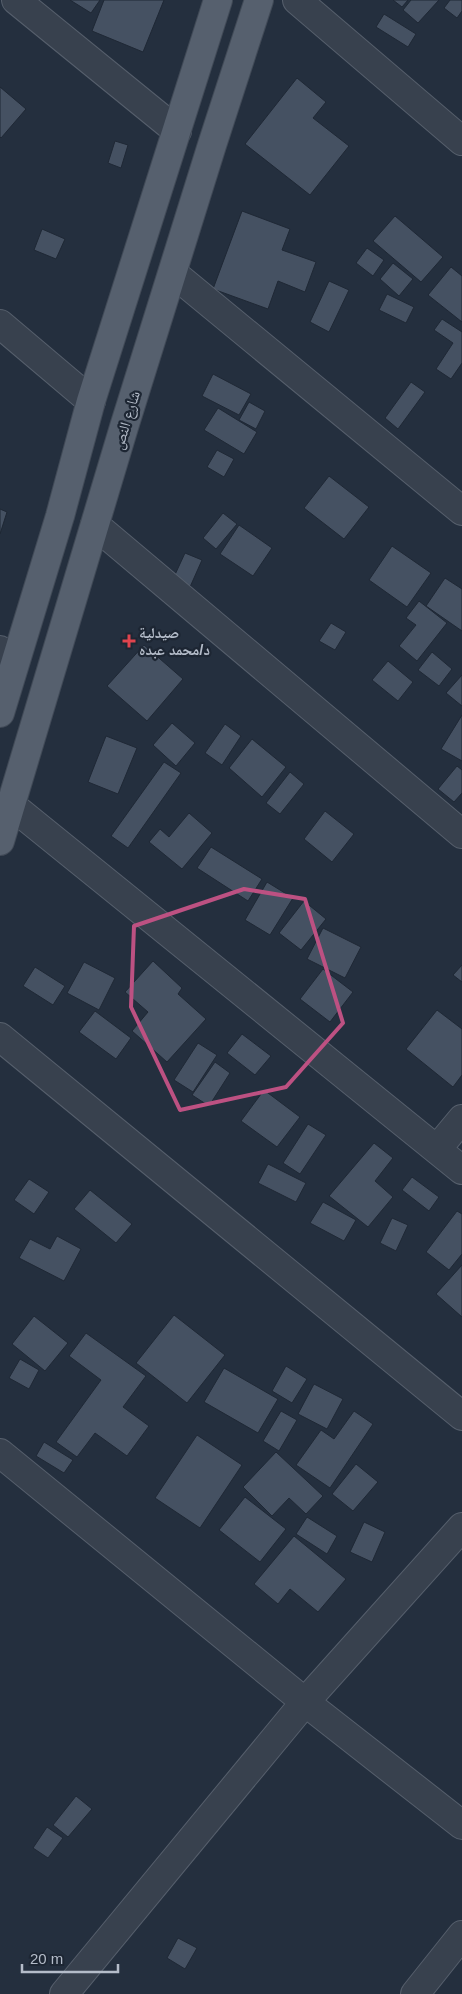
<svg xmlns="http://www.w3.org/2000/svg" width="462" height="1994" font-family="Arial,'Noto Naskh Arabic',sans-serif">
	<style>
		.building { fill: #455162; stroke: #1f2835 }
		.lines { fill: none; stroke-linecap: round; stroke-linejoin: round }
		.minor-casing { stroke: #565f6c; stroke-width: 30 }
		.major-casing { stroke: #414a57; stroke-width: 30 }
		.minor { stroke: #38414e; stroke-width: 28 }
		.major { stroke: #56606e; stroke-width: 28 }
		.marked { fill: none; stroke: #bd5182; stroke-width: 4; stroke-linejoin: round }
		.health-dot { fill: #e0444e; stroke: #1d2633; stroke-width: 2 }
		.labels { text-anchor: middle; dominant-baseline: central; stroke-width: 4.5; stroke-linejoin: round; paint-order: stroke }
		.street-label { font-size: 15px; fill: #b4bcc9; stroke: #1d2633 }
		.poi-label { font-size: 15px; font-weight: bold; fill: #b4bcc9; stroke: #1d2633; text-anchor: start }
	</style>
	<rect width="100%" height="100%" fill="#242f3e"/>
	<!-- building -->
	<path class="building" d="M70 0H100L91 13Z
		M104 0H164L143 52 92 31Z
		M393 0H408L402 7Z
		M411 0H439L418 23 403 10Z
		M450 0H462V11L457 18 444 8Z
		M384 14 416 34 408 47 376 27Z
		M297 78 326 102 313 118 349 146 310 195 245 144Z
		M0 87 26 109 1 138 0 137Z
		M115 141 128 145 121 168 108 163Z
		M242 211 290 229 282 250 316 262 305 292 278 281 268 309 213 289Z
		M395 216 443 257 421 282 373 241Z
		M42 229 65 239 56 259 34 250Z
		M367 248 384 260 373 276 356 263Z
		M393 263 413 279 399 296 380 279Z
		M451 267 462 276V322L428 295Z
		M329 281 349 290 329 332 310 322Z
		M387 294 414 307 406 323 379 310Z
		M442 319 462 332V363L451 379 436 369 453 343 434 330Z
		M213 374 251 394 239 415 202 396Z
		M411 382 425 392 398 429 385 418Z
		M249 402 265 411 256 429 239 420Z
		M218 408 257 432 244 454 204 430Z
		M217 450 234 459 224 477 207 467Z
		M329 476 369 507 344 539 304 508Z
		M0 509 7 512 0 534Z
		M223 513 237 524 216 549 203 538Z
		M239 525 272 548 253 576 220 554Z
		M392 546 431 573 407 607 369 580Z
		M185 553 202 560 190 587 173 579Z
		M445 578 462 589V631L426 606Z
		M419 601 447 623 417 661 399 646 416 625 406 618Z
		M331 623 346 632 335 650 319 641Z
		M144 645 183 679 147 721 107 686Z
		M432 652 452 669 439 686 418 670Z
		M388 661 413 682 398 701 372 680Z
		M462 675V706L446 693Z
		M462 715V761L441 749Z
		M172 723 195 743 176 766 153 745Z
		M225 724 241 736 222 765 205 753Z
		M106 736 137 748 118 794 88 782Z
		M252 739 286 767 262 797 229 768Z
		M164 762 181 773 128 848 111 836Z
		M457 766 462 770V793L454 802 438 789Z
		M290 772 304 784 280 814 266 803Z
		M325 811 354 834 332 862 304 839Z
		M189 813 212 833 182 869 149 842 160 829 169 837Z
		M211 847 262 879 248 901 197 868Z
		M267 882 293 898 270 935 245 920Z
		M304 901 326 919 301 950 279 933Z
		M323 928 361 947 345 978 307 959Z
		M153 961 182 988 178 994 206 1019 167 1062 132 1031 148 1012 125 992Z
		M84 962 115 978 99 1010 67 993Z
		M462 965V982L453 975Z
		M35 967 65 986 53 1005 23 986Z
		M323 969 353 992 330 1022 300 999Z
		M437 1010 462 1029V1075L453 1087 406 1049Z
		M95 1011 131 1038 116 1059 79 1032Z
		M242 1034 271 1056 255 1075 227 1053Z
		M198 1043 217 1055 193 1092 174 1080Z
		M215 1062 230 1073 209 1106 192 1095Z
		M264 1090 300 1117 277 1147 241 1121Z
		M308 1124 326 1135 300 1174 283 1163Z
		M374 1143 393 1158 375 1181 393 1197 368 1227 329 1196Z
		M268 1164 306 1183 296 1202 258 1183Z
		M412 1177 439 1197 429 1211 402 1190Z
		M29 1179 49 1192 34 1214 14 1200Z
		M90 1190 132 1224 116 1243 74 1209Z
		M323 1202 356 1220 344 1241 310 1223Z
		M457 1211 462 1214V1254L449 1270 426 1252Z
		M392 1218 408 1225 396 1251 380 1243Z
		M57 1236 81 1249 64 1281 19 1258 30 1239 50 1249Z
		M462 1265V1317L436 1294Z
		M174 1315 225 1355 187 1403 136 1363Z
		M34 1316 68 1343 45 1371 12 1344Z
		M86 1333 146 1376 123 1407 149 1426 127 1456 95 1433 77 1457 56 1442 101 1380 69 1356Z
		M20 1359 39 1370 29 1389 9 1378Z
		M286 1366 307 1379 292 1403 272 1391Z
		M224 1368 278 1399 258 1433 204 1402Z
		M314 1384 343 1399 327 1429 298 1414Z
		M281 1411 297 1420 279 1451 263 1441Z
		M354 1411 373 1424 330 1488 296 1465 321 1430 334 1439Z
		M197 1435 242 1465 200 1528 155 1498Z
		M44 1442 73 1460 64 1473 36 1456Z
		M276 1452 323 1496 306 1514 289 1498 272 1516 243 1487Z
		M356 1464 378 1482 353 1511 332 1494Z
		M245 1497 286 1529 260 1562 219 1530Z
		M307 1517 337 1536 327 1554 296 1534Z
		M364 1522 385 1532 372 1562 350 1552Z
		M294 1536 346 1579 318 1612 290 1589 278 1604 254 1584Z
		M76 1796 92 1809 68 1837 53 1825Z
		M47 1827 63 1838 48 1858 33 1848Z
		M178 1938 197 1948 185 1969 167 1958Z"/>
	<g class="lines">
		<defs>
			<path id="minor" d="M16 0 177 131
				M297 0 462 141
				M173 273 462 511
				M0 324 91 401
				M95 525 462 834
				M0 650 15 661
				M11 805 462 1170
				M0 1037 462 1416
				M437 1149 462 1119
				M0 1453 305 1702 462 1825
				M64 1994 305 1702 462 1527
				M415 1994 462 1935"/>
			<path id="major" d="M0 713 60 516 91 401 218 0
				M0 841 124 427 212 145 259 0"/>
		</defs>
		<!-- minor casing -->
		<use href="#minor" class="minor-casing"/>
		<!-- major casing -->
		<use href="#major" class="major-casing"/>
		<!-- minor -->
		<use href="#minor" class="minor"/>
		<!-- major -->
		<use href="#major" class="major"/>
	</g>
	<!-- marked area -->
	<path class="marked" d="M244 889 305 899 343 1023 286 1087 180 1110 131 1007 134 926Z"/>
	<!-- markers -->
	<path class="health-dot" d="M126.5 633.5h5v5h5v5h-5v5h-5v-5h-5v-5h5z"/>
	<g class="labels">
		<!-- street labels -->
		<g class="street-label">
			<text transform="translate(126 420) rotate(-73)">شارع النص</text>
		</g>
		<!-- poi labels -->
		<g class="poi-label">
			<text x="139" y="632">صيدلية<tspan x="139" dy="17">د/محمد عبده</tspan></text>
		</g>
	</g>
	<!-- scale -->
	<path d="M22 1964v8h96v-8" fill="none" stroke="#b4bcc9" stroke-width="2.5"/>
	<text x="30" y="1964" font-size="15" fill="#b4bcc9" stroke="#1d2633" stroke-width="4" paint-order="stroke">20 m</text>
</svg>
